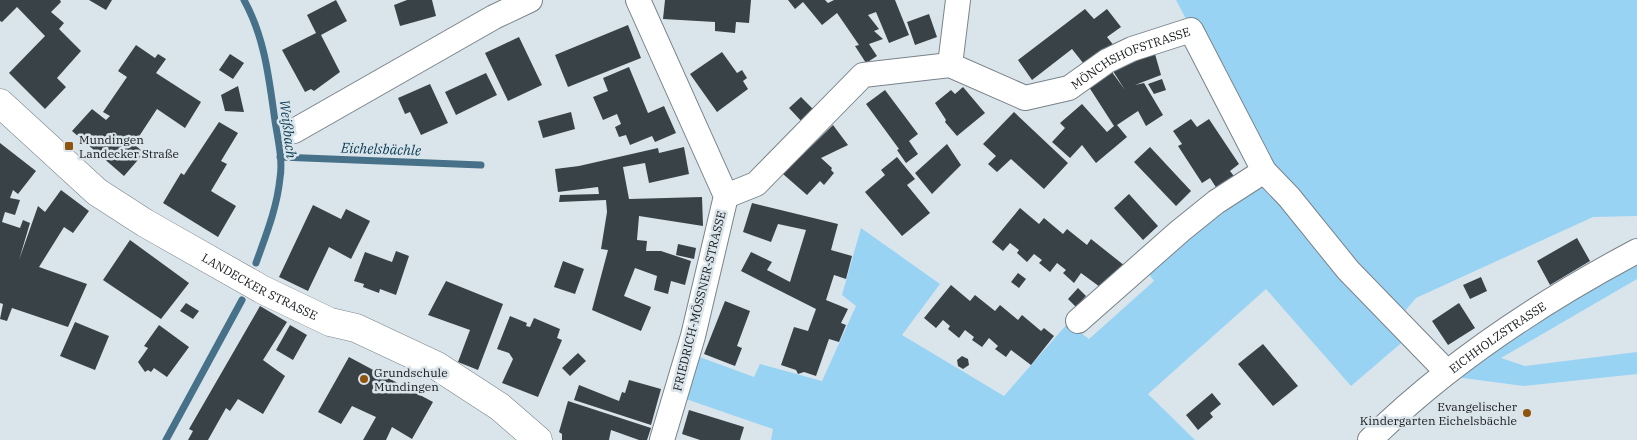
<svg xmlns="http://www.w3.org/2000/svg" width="1637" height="440" font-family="'IBM Plex Serif',serif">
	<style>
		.green { fill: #99d3f4 }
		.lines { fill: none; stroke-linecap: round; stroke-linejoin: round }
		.stream { stroke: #477189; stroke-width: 7 }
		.building { fill: #394247 }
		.minor-casing { stroke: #798389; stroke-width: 26 }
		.tertiary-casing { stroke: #798389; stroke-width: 29 }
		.minor { stroke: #fff; stroke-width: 24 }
		.tertiary { stroke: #fff; stroke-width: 28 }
		.poi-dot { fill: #8e550e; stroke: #dae5eb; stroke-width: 2 }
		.labels { text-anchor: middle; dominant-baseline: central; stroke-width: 5; stroke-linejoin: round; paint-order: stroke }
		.street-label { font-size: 12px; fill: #171a1d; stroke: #dae5eb }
		.poi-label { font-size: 12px; fill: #171a1d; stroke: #dae5eb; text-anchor: start }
		.water-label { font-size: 14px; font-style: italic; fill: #0a3d55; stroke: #dae5eb }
	</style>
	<rect width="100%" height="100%" fill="#dae5eb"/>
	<!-- green -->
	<path class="green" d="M1176 0H1637V216L1593 217 1416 298 1393 325 1406 339 1351 386 1266 289 1148 394 1195 440H771L773 429 683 398 697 356 754 377 760 364 822 381 856 306 842 295 861 228 940 284 902 335 1004 396 1068 323 1089 339 1154 281 1145 269 1269 176Z
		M1637 258V279L1501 358 1525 366 1637 352V374L1524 386 1455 377Z"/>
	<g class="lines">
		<!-- stream -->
		<path class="stream" d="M244 0C265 38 269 79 275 121 278 140 283 160 280 178 277 208 266 235 256 263
			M280 157 481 165
			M166 440 242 300"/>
	</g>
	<!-- building -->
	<path class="building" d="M0 0H60L61 2 51 12 64 23 59 29 81 51 57 78 66 87 45 109 9 73 45 36 17 7 2 22 0 21Z
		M89 0H112L106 10Z
		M336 0 347 21 321 35 340 72 314 91 311 89 305 92 282 50 316 33 307 15Z
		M407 0H432L436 16 400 26 394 5Z
		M665 0H751L749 23 736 22 735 33 715 31V22L663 19Z
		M788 0H825L828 3 834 0H895L909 35 889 43 876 12 868 15 879 29 874 31 883 39 869 44 877 56 866 63 855 46 859 45 837 13 822 25 803 2 795 9Z
		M1085 9 1094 19 1107 9 1121 27 1107 37 1115 47 1087 68 1072 49 1032 80 1018 60Z
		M929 14 937 37 915 45 907 22Z
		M628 25 641 58 568 87 555 55Z
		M519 37 542 85 508 101 485 53Z
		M136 45 155 58 158 54 166 59 156 73 201 102 185 128 157 109 134 144 144 153 124 176 72 131 92 109 106 120 110 116 103 112 127 77 118 71Z
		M722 52 737 73 742 70 747 78 743 81 748 89 717 112 690 74Z
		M230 54 244 63 233 79 219 70Z
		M1155 54 1161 75 1135 85 1144 83 1163 115 1146 126 1138 111 1117 125 1127 137 1096 163 1082 145 1070 158 1052 142 1065 128 1060 123 1082 104 1107 132 1114 126 1087 84 1109 68 1125 90 1111 68Z
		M629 67 648 113 664 106 676 133 655 142 652 136 630 145 626 135 619 137 615 127 621 124 617 114 603 120 593 97 608 91 603 78Z
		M486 73 497 95 456 115 445 92Z
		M1162 79 1166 90 1154 94 1148 84Z
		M430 84 448 123 421 135 410 112 405 114 398 98Z
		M238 86 244 112 225 111 221 95Z
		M963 87 985 113 957 136 945 122 946 120 935 103 951 90 955 94Z
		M885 90 918 134 909 141 918 154 906 163 897 150 899 149 866 104Z
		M801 97 816 112 804 124 789 108Z
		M571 112 575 129 543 138 538 121Z
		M1014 112 1068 163 1044 189 1011 159 997 172 988 164 996 156 983 144Z
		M1191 119 1197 127 1209 119 1239 164 1230 171 1237 180 1219 192 1210 178 1202 183 1178 146 1182 144 1173 131Z
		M219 122 238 133 221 161 227 164 211 191 236 206 218 237 163 203 181 173 184 175Z
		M833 125 848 145 821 158 832 168 831 170 834 173 824 185 820 181 807 195 783 174Z
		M0 143 36 171 18 194 13 190 10 198 20 200 15 215 5 212 2 222 20 228 23 220 30 223 19 260 38 206 45 212 61 190 89 211 73 233 64 227 39 267 87 284 68 327 12 308 7 321 0 319 3 304 0 303Z
		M947 144 961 165 932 194 915 173Z
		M684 147 689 174 649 183 645 163 623 167 629 199 702 197 703 226 639 216 637 240 647 241 646 251H661L691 261 685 285 671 281 668 294 654 290 657 276 635 268 624 296 651 307 641 331 592 310 608 250 601 249 607 212 606 200 559 202 560 195 599 194 598 187 558 192 555 169 579 166 658 148 659 153Z
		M1150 147 1191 191 1176 206 1134 162Z
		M897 157 915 179 907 185 930 213 902 236 865 192 885 175 881 170Z
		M1129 194 1158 226 1143 240 1114 208Z
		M752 203 838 224 831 250 852 256 846 279 834 275 826 300 848 309 841 323 846 325 839 342 829 339 816 376 804 372 798 374 796 370 781 365 794 327 808 331 816 309 741 271 751 252 772 262 767 270 790 282 806 230 778 224 771 242 743 232Z
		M313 205 341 219 346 209 370 221 351 259 329 247 308 291 279 277Z
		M1020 208 1039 224 1044 218 1063 234 1067 229 1087 245 1091 239 1125 266 1100 287 1081 273 1074 283 1063 273 1066 270 1057 263 1050 272 1039 263 1042 260 1034 254 1027 262 1017 253 1019 250 1010 243 1003 251 992 242Z
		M1577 238 1590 261 1550 285 1537 261Z
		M130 240 189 283 161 319 103 280Z
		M678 244 696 248 694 259 676 255Z
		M396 251 409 256 396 295 380 289 379 293 363 287 364 284 354 281 365 252 392 262Z
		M563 261 584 269 575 294 554 287Z
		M1018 273 1026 279 1019 288 1011 282Z
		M1481 277 1487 291 1470 299 1463 285Z
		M446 281 503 304 478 370 458 362 470 330 428 315Z
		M951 285 970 301 975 295 995 311 1000 305 1018 320 1022 315 1041 331 1044 328 1054 336 1031 365 1011 350 1006 357 995 349 998 346 989 338 982 347 972 340 974 337 965 330 959 338 948 329 950 326 943 320 936 328 924 318Z
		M1078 288 1086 296 1076 307 1068 299Z
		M725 301 750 311 737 346 742 348 735 366 704 354Z
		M186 303 199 311 193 319 180 311Z
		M1459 303 1475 328 1448 345 1432 321Z
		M260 306 287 322 263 360 285 376 263 414 238 399 230 411 226 408 208 440H188L193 431 189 429Z
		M510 316 527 323 526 326 530 327 534 318 560 329 557 338 562 340 538 397 502 383 513 359 509 353 497 349Z
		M75 322 109 336 95 370 60 356Z
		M159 325 189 347 167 377 154 368 151 372 148 370 145 372 138 362 148 348 144 346Z
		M290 325 307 335 293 360 276 350Z
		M1263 344 1298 386 1273 406 1238 364Z
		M578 353 586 361 570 376 562 368Z
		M962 356 968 359 969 365 963 369 958 366 957 360Z
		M349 357 433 402 412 439 392 427 386 440H363L376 417 352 406 341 424 318 412Z
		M629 380 661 389 651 425 574 400 579 385 619 401 622 392 625 393Z
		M1212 393 1221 404 1210 413 1213 417 1198 430 1186 415Z
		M568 401 651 428 647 440H639L611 430 609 440H562V434L559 432Z
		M689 410 744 427 740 440H700L682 434Z"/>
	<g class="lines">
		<defs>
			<g id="minor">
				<path d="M638 0 726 196 693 336 662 440"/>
				<path d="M950 65 958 0"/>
				<path d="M294 131 494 17 530 0"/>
				<path id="s1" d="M726 196 756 184 863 75 950 65 1025 98 1069 88 1107 61 1132 49 1191 30 1264 171 1289 197 1348 270 1446 371"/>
				<path d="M1078 321 1180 231 1216 202 1264 171"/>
				<path id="s2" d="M1370 440C1448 363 1541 302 1637 251"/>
			</g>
			<g id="tertiary">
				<path id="s3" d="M0 103 97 192 145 223 263 290 330 322 356 328 437 366 500 407 538 440"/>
			</g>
		</defs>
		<!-- minor casing -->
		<use href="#minor" class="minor-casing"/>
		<!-- tertiary casing -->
		<use href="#tertiary" class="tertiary-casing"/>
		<!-- minor -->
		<use href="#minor" class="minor"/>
		<!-- tertiary -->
		<use href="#tertiary" class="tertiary"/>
	</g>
	<!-- markers -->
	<g class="poi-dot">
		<rect x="64" y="141" width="10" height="10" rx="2.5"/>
		<circle cx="364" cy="379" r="5"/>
		<circle cx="1527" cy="413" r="5"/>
	</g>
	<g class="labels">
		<!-- street labels -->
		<g class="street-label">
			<text stroke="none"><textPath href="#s1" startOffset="469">MÖNCHSHOFSTRASSE</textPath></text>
			<text stroke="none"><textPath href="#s3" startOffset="320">LANDECKER STRASSE</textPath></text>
			<text transform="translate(699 301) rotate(-76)">FRIEDRICH-MÖSSNER-STRASSE</text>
			<text stroke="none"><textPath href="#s2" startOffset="164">EICHHOLZSTRASSE</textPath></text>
		</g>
		<!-- poi labels -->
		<g class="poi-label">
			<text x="79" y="139">Mundingen<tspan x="79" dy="14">Landecker Straße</tspan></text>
			<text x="374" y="372">Grundschule<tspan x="374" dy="14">Mundingen</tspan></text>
			<text x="1517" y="406" text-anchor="end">Evangelischer<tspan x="1517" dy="14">Kindergarten Eichelsbächle</tspan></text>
		</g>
		<!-- water labels -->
		<g class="water-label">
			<text transform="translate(288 129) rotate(83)">Weißbach</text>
			<text transform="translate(381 149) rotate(2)">Eichelsbächle</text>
		</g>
	</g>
</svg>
